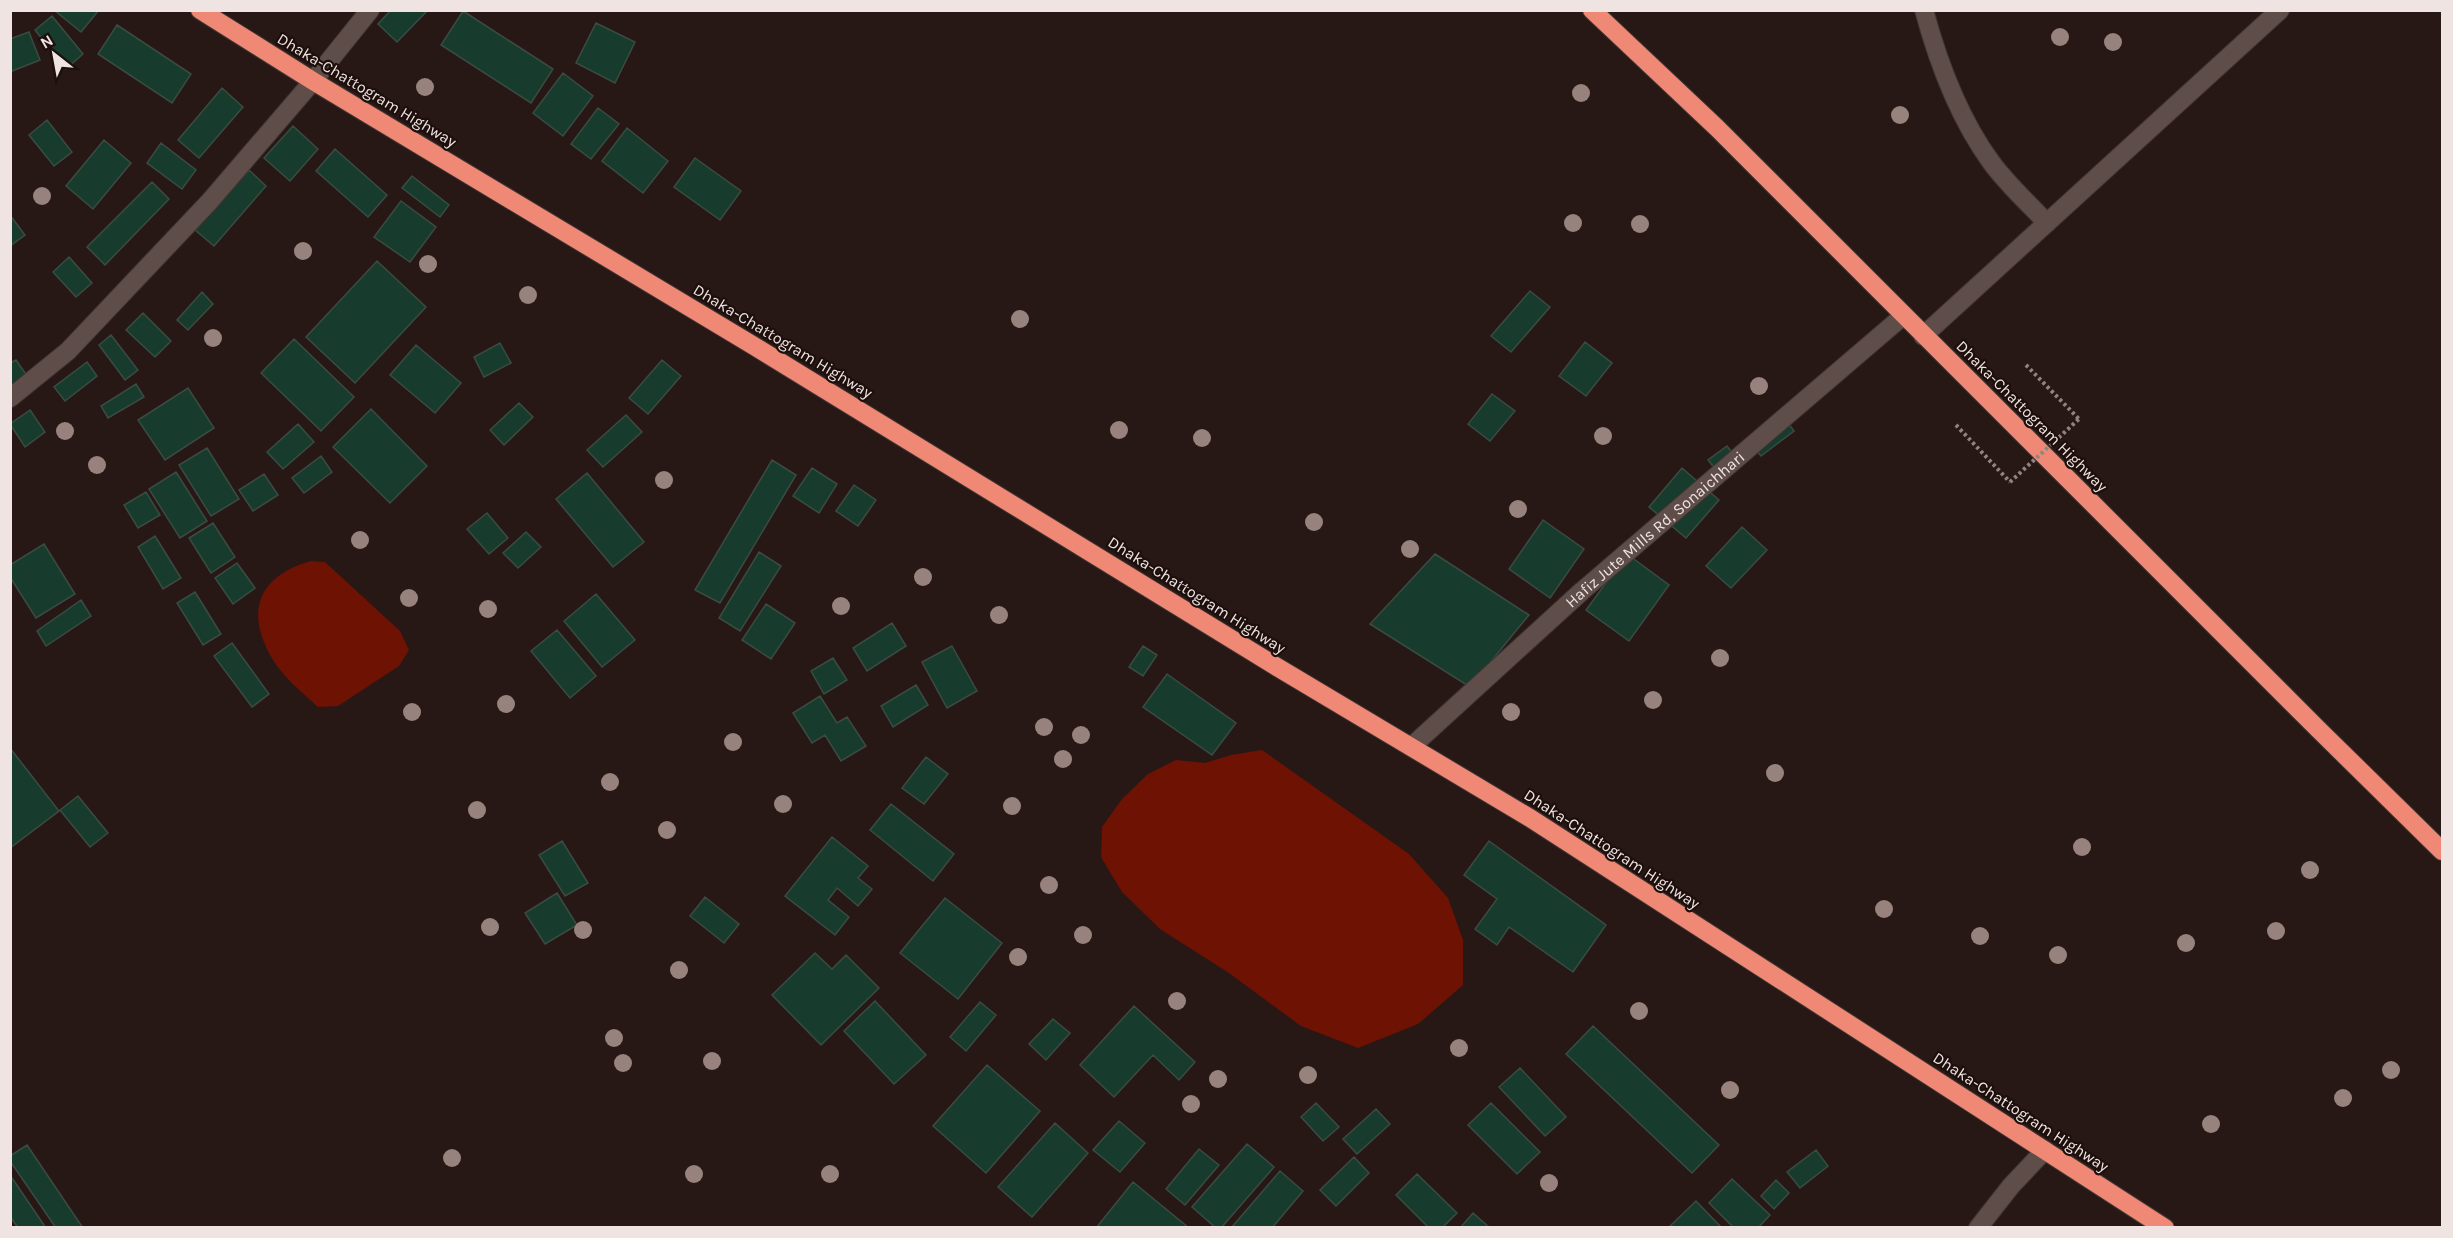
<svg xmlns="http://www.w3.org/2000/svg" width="2453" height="1238" font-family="Karla,sans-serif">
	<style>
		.water { fill: #6e1203 }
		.building { fill: #173c2d; stroke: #3b4b43; stroke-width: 1.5 }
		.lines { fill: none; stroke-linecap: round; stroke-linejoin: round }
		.minor-casing { stroke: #403534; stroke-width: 20 }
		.highway-casing { stroke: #403534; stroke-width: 20 }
		.path { stroke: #908381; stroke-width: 4; stroke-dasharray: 3 3; stroke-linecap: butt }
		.minor { stroke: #5f4d49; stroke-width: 18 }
		.highway { stroke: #ef8975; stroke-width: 18 }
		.path-bridge { stroke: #908381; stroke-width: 4; stroke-dasharray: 3 3; stroke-linecap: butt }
		.tree { fill: #97827d }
		.labels { text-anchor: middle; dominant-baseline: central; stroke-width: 4.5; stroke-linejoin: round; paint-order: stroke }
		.street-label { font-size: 16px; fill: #efe4e2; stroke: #1d0f0c }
	</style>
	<rect width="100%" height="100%" fill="#271815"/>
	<!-- water -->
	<path class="water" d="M311 561 325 562 400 631 409 650 399 666 338 706 318 707C303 693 284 678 273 660 244 612 258 576 311 561Z
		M1262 750 1409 854 1448 898 1463 940V985L1418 1024 1358 1048 1301 1026 1229 973 1160 929 1122 892 1101 857 1102 827 1122 799 1148 774 1176 760 1205 763 1231 755Z"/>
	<!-- building -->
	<path class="building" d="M54 10H99L81 32Z
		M391 10H428L397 42 378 24Z
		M463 11 553 69 531 103 441 45Z
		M52 16 83 54 66 69 35 30Z
		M596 23 635 42 615 83 576 63Z
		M117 25 191 74 172 103 98 54Z
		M29 32 40 60 10 72V39Z
		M563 73 593 96 563 136 533 113Z
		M222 88 243 107 199 158 178 140Z
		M598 108 619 124 591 159 571 144Z
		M47 120 72 152 54 166 29 135Z
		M293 126 318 149 290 181 264 158Z
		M627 128 668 161 643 193 602 161Z
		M104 140 131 163 93 209 66 186Z
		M161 143 196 170 182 189 147 163Z
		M335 149 387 195 368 217 316 171Z
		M695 158 741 191 720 220 674 187Z
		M249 170 266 186 214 246 195 230Z
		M412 176 449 205 440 217 402 188Z
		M152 182 169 199 105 265 87 247Z
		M401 201 436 227 410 262 374 237Z
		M10 215 25 235 10 246Z
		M69 257 92 283 76 297 53 272Z
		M377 261 426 307 355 383 306 337Z
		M1530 291 1550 307 1511 352 1491 336Z
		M202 292 213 304 188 330 177 320Z
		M143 313 171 341 155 357 126 330Z
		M111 335 138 370 125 380 99 345Z
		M294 339 354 397 321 431 261 373Z
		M1585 342 1612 363 1586 396 1559 376Z
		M500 343 511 363 484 377 474 357Z
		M416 345 461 383 435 413 390 375Z
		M16 360 28 377 10 388V363Z
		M662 360 681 376 648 414 629 398Z
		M87 362 97 376 65 401 54 387Z
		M136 384 144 397 108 418 101 406Z
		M188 388 214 428 165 460 138 420Z
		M1492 394 1515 411 1490 441 1468 424Z
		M519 403 533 417 504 445 490 430Z
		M371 409 427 466 390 503 333 447Z
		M30 410 45 432 25 447 10 424Z
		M1781 413 1794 431 1761 456 1747 439Z
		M626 415 642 432 603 467 587 450Z
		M298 424 314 442 283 469 267 452Z
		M1727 446 1740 463 1722 478 1708 460Z
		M207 448 239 499 211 516 179 465Z
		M321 456 332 472 304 493 292 478Z
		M772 460 796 475 720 603 695 590Z
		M812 468 837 484 819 513 793 496Z
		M1682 468 1719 500 1686 538 1649 507Z
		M176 472 207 521 180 538 149 489Z
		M587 473 644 542 613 567 556 499Z
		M264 474 278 495 253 511 239 490Z
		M854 485 876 500 858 526 836 511Z
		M146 492 160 515 138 528 124 505Z
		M487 513 508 538 489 554 467 529Z
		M1543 520 1584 549 1550 598 1509 569Z
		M213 523 235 557 211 573 189 538Z
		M1742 527 1767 550 1731 588 1706 566Z
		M526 532 541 547 518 568 503 553Z
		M155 536 181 578 163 589 138 547Z
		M44 544 75 594 36 618 10 577V565Z
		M759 552 781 566 740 631 719 618Z
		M1435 554 1529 615 1470 687 1370 624Z
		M1627 554 1669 585 1629 641 1586 610Z
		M237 563 255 588 233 604 215 578Z
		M195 592 221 634 203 645 177 603Z
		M596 594 635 640 602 667 564 621Z
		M81 600 91 616 46 646 37 631Z
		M766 604 795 623 771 659 742 640Z
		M892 623 906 646 867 671 853 648Z
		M557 630 596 676 570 698 531 651Z
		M232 643 269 694 252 707 214 656Z
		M952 646 977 691 947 708 922 662Z
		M1143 646 1157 655 1143 676 1129 667Z
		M833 658 847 680 824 694 811 671Z
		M1167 674 1236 723 1212 755 1143 707Z
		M916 685 928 705 893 727 881 706Z
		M820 696 837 723 847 717 866 746 841 761 825 735 812 743 793 713Z
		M10 748 59 811 10 848Z
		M926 757 948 774 924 804 902 788Z
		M78 796 108 833 90 847 60 810Z
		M891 804 954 854 933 881 870 830Z
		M832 837 868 866 858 878 872 889 858 906 837 888 828 900 849 917 835 935 785 896Z
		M562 841 588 883 565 896 539 855Z
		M1489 841 1606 925 1573 972 1509 927 1497 945 1475 929 1497 899 1464 875Z
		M557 893 577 925 545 944 525 913Z
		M705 897 739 924 724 943 690 916Z
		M945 898 1002 943 958 999 900 953Z
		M815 953 832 969 846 955 879 988 821 1045 772 995Z
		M875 1001 926 1055 894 1084 844 1031Z
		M980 1002 996 1015 966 1051 950 1037Z
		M1134 1006 1195 1062 1179 1080 1153 1055 1114 1097 1080 1065Z
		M1053 1019 1070 1033 1046 1060 1029 1044Z
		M1593 1026 1719 1145 1692 1173 1566 1054Z
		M987 1065 1040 1111 986 1173 933 1126Z
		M1520 1068 1566 1117 1545 1136 1499 1087Z
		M1316 1103 1339 1127 1323 1141 1301 1117Z
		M1491 1103 1540 1152 1517 1174 1468 1125Z
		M1376 1109 1390 1124 1357 1154 1343 1139Z
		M1119 1121 1145 1143 1120 1172 1093 1150Z
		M1055 1123 1088 1153 1032 1217 998 1187Z
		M1247 1144 1274 1167 1221 1228H1216L1192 1207Z
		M27 1145 83 1228H56L10 1161V1156Z
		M1199 1149 1219 1165 1185 1205 1166 1189Z
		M1816 1150 1828 1166 1800 1188 1787 1172Z
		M1354 1157 1369 1173 1336 1206 1320 1190Z
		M1280 1171 1303 1191 1272 1228H1231Z
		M1417 1174 1457 1213 1442 1228H1429L1396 1195Z
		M10 1175 46 1228H18L10 1216Z
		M1732 1179 1770 1215 1758 1228H1734L1709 1203Z
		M1776 1180 1789 1193 1774 1209 1761 1196Z
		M1133 1182 1189 1228H1096Z
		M1696 1201 1722 1228H1668Z
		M1473 1213 1490 1228H1460Z"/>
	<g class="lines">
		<defs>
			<g id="minor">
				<path d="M1924 10C1938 62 1959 118 1991 162 2007 184 2028 203 2047 223"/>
				<path d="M1923 336 2280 10"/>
				<path d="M10 398 68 351 210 201 313 81 370 10"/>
				<path id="s1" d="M1411 747 1582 591 1903 316"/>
				<path d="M1978 1228 2011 1186 2045 1150"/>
			</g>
			<path id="highway" d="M200 10 313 81 754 346 1277 667 1530 818 2165 1228
				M1592 10 1717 128 2318 729 2442 851"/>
		</defs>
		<!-- minor casing -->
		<use href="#minor" class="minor-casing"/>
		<!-- highway casing -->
		<use href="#highway" class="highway-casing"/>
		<!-- path -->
		<path class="path" d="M2026 365 2079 419
			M1956 425 2010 482"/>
		<!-- minor -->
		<use href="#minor" class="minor"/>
		<!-- highway -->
		<use href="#highway" class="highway"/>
		<!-- path-bridge -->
		<path class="path-bridge" d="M2010 482 2079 419"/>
	</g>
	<!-- trees -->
	<g class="tree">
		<circle cx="2060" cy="37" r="9"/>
		<circle cx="2113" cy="42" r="9"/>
		<circle cx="425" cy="87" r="9"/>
		<circle cx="1581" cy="93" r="9"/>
		<circle cx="1900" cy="115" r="9"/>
		<circle cx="42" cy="196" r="9"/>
		<circle cx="1573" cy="223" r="9"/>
		<circle cx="1640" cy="224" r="9"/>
		<circle cx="303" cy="251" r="9"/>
		<circle cx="428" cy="264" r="9"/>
		<circle cx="528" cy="295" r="9"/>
		<circle cx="1020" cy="319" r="9"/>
		<circle cx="213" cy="338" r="9"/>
		<circle cx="1759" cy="386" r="9"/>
		<circle cx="1119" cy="430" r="9"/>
		<circle cx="65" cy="431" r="9"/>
		<circle cx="1603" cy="436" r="9"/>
		<circle cx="1202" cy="438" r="9"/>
		<circle cx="97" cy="465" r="9"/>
		<circle cx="664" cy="480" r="9"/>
		<circle cx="1518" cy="509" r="9"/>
		<circle cx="1314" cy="522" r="9"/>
		<circle cx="360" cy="540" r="9"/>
		<circle cx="1410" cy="549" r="9"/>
		<circle cx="923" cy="577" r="9"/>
		<circle cx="409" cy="598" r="9"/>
		<circle cx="841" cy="606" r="9"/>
		<circle cx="488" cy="609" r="9"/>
		<circle cx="999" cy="615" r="9"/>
		<circle cx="1720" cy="658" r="9"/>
		<circle cx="1653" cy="700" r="9"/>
		<circle cx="506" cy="704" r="9"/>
		<circle cx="412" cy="712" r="9"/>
		<circle cx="1511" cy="712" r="9"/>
		<circle cx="1044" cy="727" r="9"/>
		<circle cx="1081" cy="735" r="9"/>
		<circle cx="733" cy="742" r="9"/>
		<circle cx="1063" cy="759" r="9"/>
		<circle cx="1775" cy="773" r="9"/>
		<circle cx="610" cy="782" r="9"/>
		<circle cx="783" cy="804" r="9"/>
		<circle cx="1012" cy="806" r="9"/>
		<circle cx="477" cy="810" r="9"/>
		<circle cx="667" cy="830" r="9"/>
		<circle cx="2082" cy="847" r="9"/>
		<circle cx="2310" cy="870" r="9"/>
		<circle cx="1049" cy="885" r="9"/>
		<circle cx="1884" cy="909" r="9"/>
		<circle cx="490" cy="927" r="9"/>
		<circle cx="583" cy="930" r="9"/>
		<circle cx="2276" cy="931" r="9"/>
		<circle cx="1083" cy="935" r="9"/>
		<circle cx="1980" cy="936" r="9"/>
		<circle cx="2186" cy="943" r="9"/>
		<circle cx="2058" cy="955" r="9"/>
		<circle cx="1018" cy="957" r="9"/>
		<circle cx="679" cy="970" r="9"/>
		<circle cx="1177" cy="1001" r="9"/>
		<circle cx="1639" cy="1011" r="9"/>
		<circle cx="614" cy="1038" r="9"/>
		<circle cx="1459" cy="1048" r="9"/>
		<circle cx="712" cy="1061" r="9"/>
		<circle cx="623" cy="1063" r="9"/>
		<circle cx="2391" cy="1070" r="9"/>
		<circle cx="1308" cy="1075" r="9"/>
		<circle cx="1218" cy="1079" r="9"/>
		<circle cx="1730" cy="1090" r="9"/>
		<circle cx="2343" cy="1098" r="9"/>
		<circle cx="1191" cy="1104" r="9"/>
		<circle cx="2211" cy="1124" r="9"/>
		<circle cx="452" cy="1158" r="9"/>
		<circle cx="694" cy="1174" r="9"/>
		<circle cx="830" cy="1174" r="9"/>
		<circle cx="1549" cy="1183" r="9"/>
	</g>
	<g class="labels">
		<!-- street labels -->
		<g class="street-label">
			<text transform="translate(367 90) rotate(31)">Dhaka-Chattogram Highway</text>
			<text transform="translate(783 341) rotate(31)">Dhaka-Chattogram Highway</text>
			<text transform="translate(2032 416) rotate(45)">Dhaka-Chattogram Highway</text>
			<text stroke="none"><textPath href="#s1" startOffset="327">Hafiz Jute Mills Rd, Sonaichhari</textPath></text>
			<text transform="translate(1197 595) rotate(32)">Dhaka-Chattogram Highway</text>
			<text transform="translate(1612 849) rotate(33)">Dhaka-Chattogram Highway</text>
			<text transform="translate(2021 1112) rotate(33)">Dhaka-Chattogram Highway</text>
		</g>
	</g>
	<!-- border -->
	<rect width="2453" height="1238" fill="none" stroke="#efe4e2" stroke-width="24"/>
	<!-- north arrow -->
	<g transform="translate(54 54) rotate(329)" stroke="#1d0f0c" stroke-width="4.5" paint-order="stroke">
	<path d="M0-4.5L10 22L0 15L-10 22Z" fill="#efe4e2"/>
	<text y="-9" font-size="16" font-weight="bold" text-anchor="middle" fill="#efe4e2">N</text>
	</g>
</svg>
